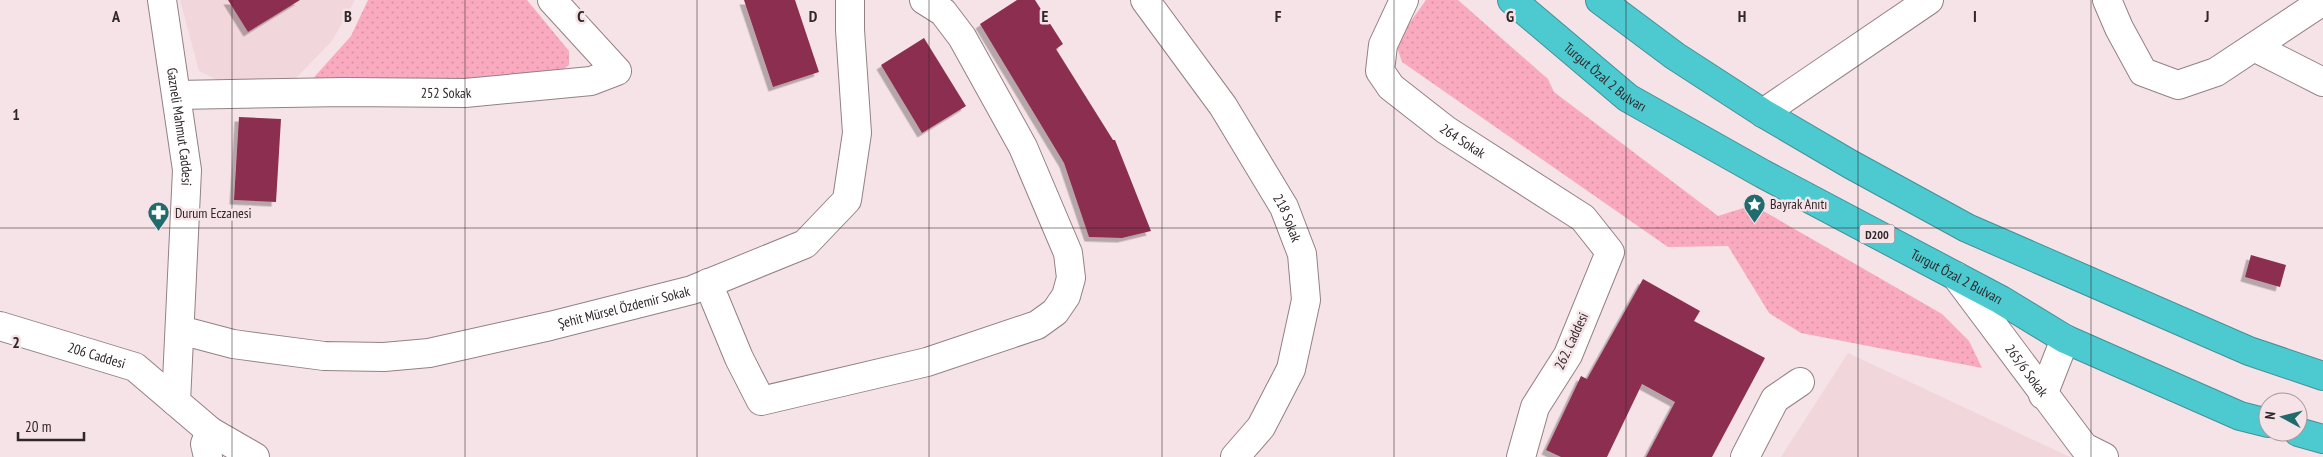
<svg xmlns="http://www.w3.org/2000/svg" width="2323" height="457" font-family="'PT Sans Narrow',sans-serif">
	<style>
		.built { fill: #f1d6dc }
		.park { fill: url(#park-dots) }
		.building { fill: #8c2f4f; filter: url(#shadow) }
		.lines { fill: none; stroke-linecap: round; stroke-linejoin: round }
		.minor-casing { stroke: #938185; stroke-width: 30 }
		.highway-casing { stroke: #429196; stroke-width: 30 }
		.minor { stroke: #fff; stroke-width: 28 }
		.highway { stroke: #4ccad0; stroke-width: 28 }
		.grid { fill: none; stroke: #2f2729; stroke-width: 1; stroke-opacity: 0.55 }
		.labels { text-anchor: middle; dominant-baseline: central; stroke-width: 5; stroke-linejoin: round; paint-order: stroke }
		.shield { fill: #f6e3e7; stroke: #6b5f62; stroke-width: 1 }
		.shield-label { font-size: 12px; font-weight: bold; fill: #2f2729 }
		.street-label { font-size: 14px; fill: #2f2729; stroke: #f6e3e7 }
		.poi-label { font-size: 14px; fill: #2f2729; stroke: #f6e3e7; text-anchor: start }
		.grid-label { font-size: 16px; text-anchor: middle; font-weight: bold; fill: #2f2729; stroke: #f6e3e7; stroke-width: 5; stroke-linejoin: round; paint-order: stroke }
	</style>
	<defs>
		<pattern id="park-dots" width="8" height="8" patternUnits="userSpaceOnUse" patternTransform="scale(1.25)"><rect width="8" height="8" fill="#faaabf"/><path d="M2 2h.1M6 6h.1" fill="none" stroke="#d792a4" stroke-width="1.8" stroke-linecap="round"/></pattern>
		<filter id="shadow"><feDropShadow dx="-4.5" dy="4.5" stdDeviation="0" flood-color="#0004"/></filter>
	</defs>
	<rect width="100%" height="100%" fill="#f6e3e7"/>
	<!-- built -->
	<path class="built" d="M180 0H355L332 41 294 80 220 81 199 71Z
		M1848 353 2070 457H1781Z"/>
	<!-- park -->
	<path class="park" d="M368 0H527L569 51V65L559 73 514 79 309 83 351 36Z
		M1426 0H1458L1548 79 1554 92 1718 216 1753 205 1942 314 1969 341 1982 368 1801 333 1769 313 1728 246 1668 247 1402 62 1397 47 1406 28Z"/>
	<!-- building -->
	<path class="building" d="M228 0H300L248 32Z
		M744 0H795L819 72 773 87Z
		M1017 0H1035L1063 44 1056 49 1113 140H1115L1151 231 1122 238 1089 237 1064 163 980 24Z
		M924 38 966 106 922 133 881 65Z
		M239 117 281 119 276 202 234 200Z
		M2251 255 2286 265 2280 287 2245 277Z
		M1643 279 1700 311 1694 321 1765 358 1712 457H1646L1675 402 1642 384 1607 457H1561L1546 450 1581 376 1587 379Z"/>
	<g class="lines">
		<defs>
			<g id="minor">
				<path id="s1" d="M162 0 187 170 176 402"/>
				<path id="s2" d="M1145 0 1223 106 1284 207 1302 254 1306 300 1291 369 1261 427 1235 457"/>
				<path id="s3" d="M1404 0 1383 45 1380 71 1391 87 1446 130 1583 218 1610 252 1568 355 1535 407 1521 457"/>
				<path d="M2107 0 2119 28 2143 72 2178 85 2216 72 2323 1"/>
				<path d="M2254 47 2323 82"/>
				<path id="s4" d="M177 95 344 92 465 93 591 81 617 71 552 0"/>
				<path d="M1763 113 1929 0"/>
				<path id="s5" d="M1956 276 2084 447 2104 457"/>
				<path d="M708 283 739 358 761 401 927 362 1037 325 1055 312 1066 296 1071 278 1068 253 1023 147 962 37 943 12 924 0"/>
				<path id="s6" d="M0 326 135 367 210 431 255 457"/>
				<path id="s7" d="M180 330 233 344 324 356 384 357 429 353 550 326 692 290 805 244 847 200 857 133 850 30V0"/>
				<path d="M2043 395 2065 339"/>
				<path d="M208 457 205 444 210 431"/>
				<path d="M1745 457 1775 399 1800 382"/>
			</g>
			<g id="highway">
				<path id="s8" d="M1512 0 1628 98 1763 174 2001 300 2065 339 2240 416 2268 423"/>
				<path d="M1600 0 1675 56 1763 113 1850 164 1967 228 2249 351 2323 376"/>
				<path d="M2298 432 2323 439"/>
			</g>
		</defs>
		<!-- minor casing -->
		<use href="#minor" class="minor-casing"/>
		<!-- highway casing -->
		<use href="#highway" class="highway-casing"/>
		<!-- minor -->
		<use href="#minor" class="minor"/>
		<!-- highway -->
		<use href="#highway" class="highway"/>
	</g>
	<!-- grid -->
	<path class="grid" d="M232 0V457M465 0V457M697 0V457M929 0V457M1162 0V457M1394 0V457M1626 0V457M1858 0V457M2091 0V457M0 228H2323"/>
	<!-- icons -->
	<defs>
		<symbol id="sight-pin" viewBox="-11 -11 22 30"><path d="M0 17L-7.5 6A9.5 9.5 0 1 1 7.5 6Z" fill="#1f6b6e" stroke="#f6e3e7"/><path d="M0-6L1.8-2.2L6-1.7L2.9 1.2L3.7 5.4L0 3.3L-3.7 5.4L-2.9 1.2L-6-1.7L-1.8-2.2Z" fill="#fff"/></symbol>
		<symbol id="pharmacy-pin" viewBox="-11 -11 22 30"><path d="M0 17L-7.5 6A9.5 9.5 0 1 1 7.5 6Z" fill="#1f6b6e" stroke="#f6e3e7"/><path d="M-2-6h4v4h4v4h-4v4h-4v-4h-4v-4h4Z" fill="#fff"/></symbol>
	</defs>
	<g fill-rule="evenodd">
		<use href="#sight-pin" x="1742" y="192" width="25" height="34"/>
		<use href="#pharmacy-pin" x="146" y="200" width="25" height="34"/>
	</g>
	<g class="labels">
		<!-- shield labels -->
		<rect class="shield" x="1859.5" y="224.5" width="35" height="19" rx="4"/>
		<g class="shield-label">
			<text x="1877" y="234">D200</text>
		</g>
		<!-- street labels -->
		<g class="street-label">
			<text stroke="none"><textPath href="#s8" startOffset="121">Turgut Özal 2 Bulvarı</textPath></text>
			<text stroke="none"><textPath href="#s4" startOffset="269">252 Sokak</textPath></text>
			<text stroke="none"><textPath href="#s1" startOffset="128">Gazneli Mahmut Caddesi</textPath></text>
			<text stroke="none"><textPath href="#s3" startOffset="185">264 Sokak</textPath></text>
			<text stroke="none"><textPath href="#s2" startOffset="261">218 Sokak</textPath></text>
			<text stroke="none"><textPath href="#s8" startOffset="526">Turgut Özal 2 Bulvarı</textPath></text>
			<text stroke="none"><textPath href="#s7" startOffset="452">Şehit Mürsel Özdemir Sokak</textPath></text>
			<text transform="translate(1571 341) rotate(-65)">262. Caddesi</text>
			<text stroke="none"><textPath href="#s6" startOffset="101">206 Caddesi</textPath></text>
			<text stroke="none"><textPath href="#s5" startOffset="118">265/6 Sokak</textPath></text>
		</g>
		<!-- poi labels -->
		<g class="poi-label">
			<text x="1770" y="204">Bayrak Anıtı</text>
			<text x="175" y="213">Durum Eczanesi</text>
		</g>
	</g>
	<g class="grid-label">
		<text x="116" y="22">A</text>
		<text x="348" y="22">B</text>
		<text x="581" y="22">C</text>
		<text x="813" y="22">D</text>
		<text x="1045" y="22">E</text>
		<text x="1278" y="22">F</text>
		<text x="1510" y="22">G</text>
		<text x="1742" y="22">H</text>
		<text x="1975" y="22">I</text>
		<text x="2207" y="22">J</text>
		<text x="16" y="120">1</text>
		<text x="16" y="348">2</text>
	</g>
	<!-- north arrow -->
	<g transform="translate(2283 417) rotate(277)"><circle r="24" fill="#f6e3e7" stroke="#a6989b"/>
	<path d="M0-4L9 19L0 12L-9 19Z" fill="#1f6b6e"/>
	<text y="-8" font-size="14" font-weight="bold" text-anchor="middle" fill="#2f2729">N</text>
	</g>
	<!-- scale -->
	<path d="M18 432v8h66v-8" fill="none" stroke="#2f2729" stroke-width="2.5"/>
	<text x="25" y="432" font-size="15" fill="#2f2729" stroke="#f6e3e7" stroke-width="4" paint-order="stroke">20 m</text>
</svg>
